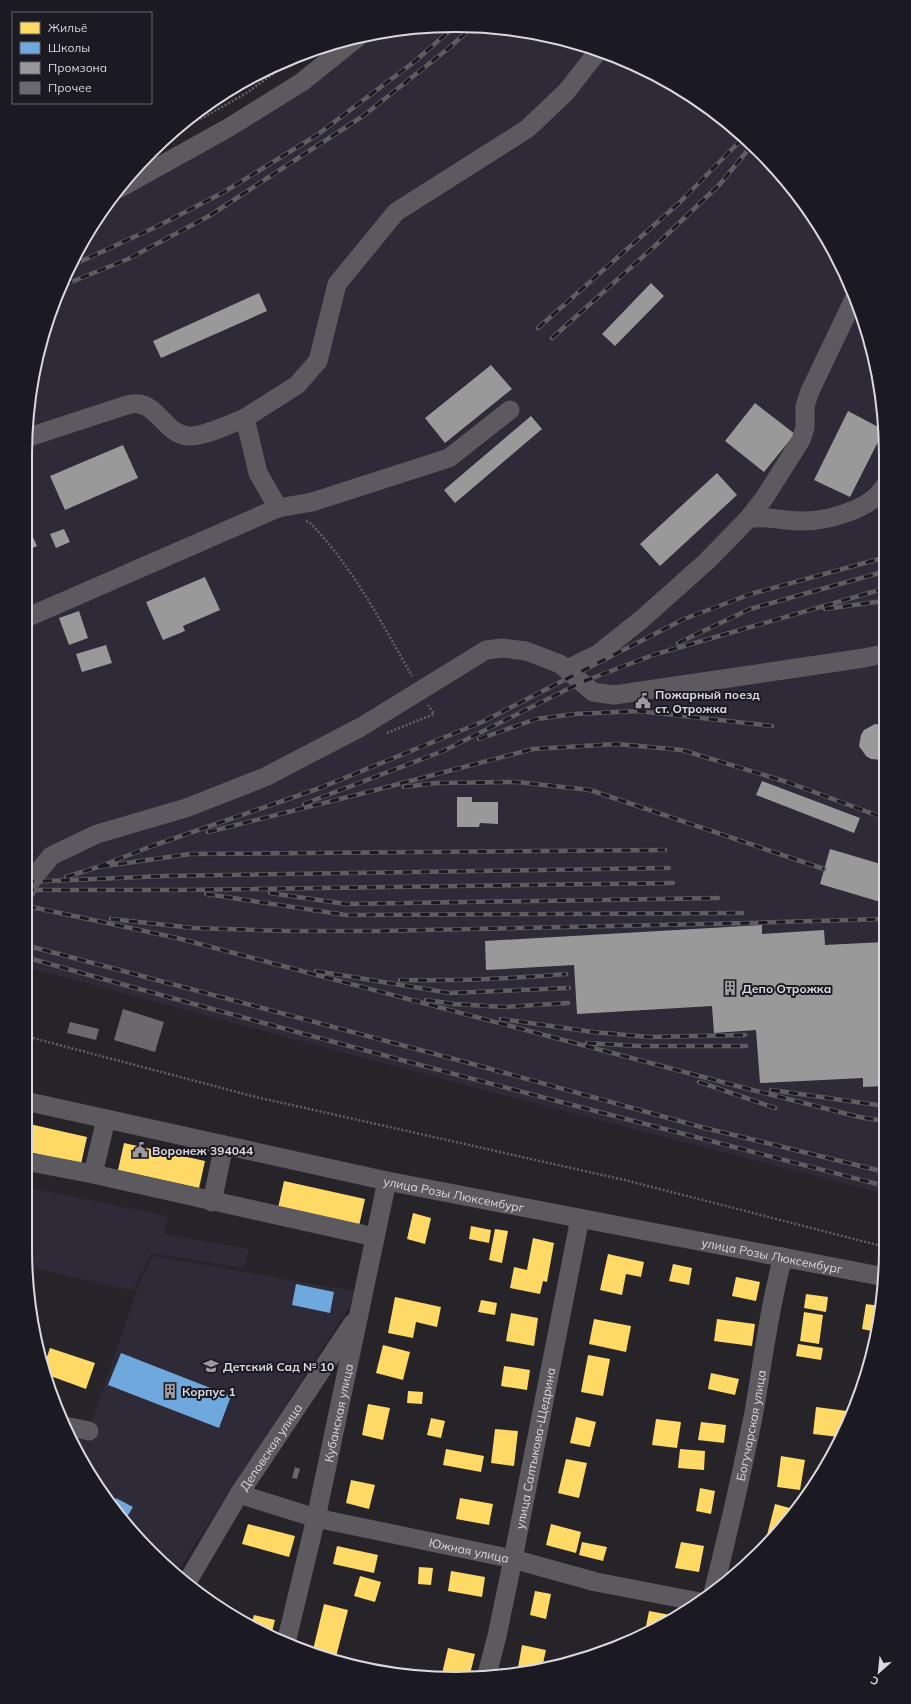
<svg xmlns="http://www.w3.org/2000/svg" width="911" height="1704" font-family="Mulish,sans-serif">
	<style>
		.built { fill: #2e2a37 }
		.homes { fill: #ffd966 }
		.schools { fill: #6fa8dc }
		.industry { fill: #999 }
		.building { fill: #6b696e }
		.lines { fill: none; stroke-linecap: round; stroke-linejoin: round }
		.path { stroke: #626165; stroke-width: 2.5; stroke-dasharray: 2 2; stroke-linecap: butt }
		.minor { stroke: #5c5a5f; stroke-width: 19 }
		.rail-casing { stroke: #5e5d60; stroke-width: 4.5 }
		.rail { stroke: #1b1921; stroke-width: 3; stroke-dasharray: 9; stroke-linecap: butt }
		.labels { text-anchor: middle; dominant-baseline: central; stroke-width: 4; stroke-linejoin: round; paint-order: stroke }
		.poi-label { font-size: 12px; font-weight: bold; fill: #dbd9df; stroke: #1b1921; text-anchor: start }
		.street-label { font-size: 12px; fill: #dbd9df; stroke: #1b1921 }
		.rim { fill: none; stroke: #dbd9df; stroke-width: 2 }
	</style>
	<rect width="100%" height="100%" fill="#262429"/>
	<!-- built -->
	<path class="built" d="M427 26 511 29 594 48 671 83 760 151 814 217 863 317 882 400 885 1194 517 1099 25 967 26 428 40 344 83 240 130 174 227 123 338 42Z
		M25 1187 168 1216 164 1234 249 1249 244 1268 151 1253 133 1291 27 1266 25 1248Z
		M153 1256 354 1291 353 1301 175 1575 114 1511 83 1464 70 1436 85 1441 140 1281Z"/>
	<!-- homes -->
	<path class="homes" d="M25 1123 87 1137 81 1164 25 1151Z
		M124 1143 205 1161 199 1188 118 1170Z
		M284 1181 365 1199 359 1226 278 1208Z
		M413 1213 431 1218 425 1244 407 1239Z
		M471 1226 491 1230 489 1243 469 1239Z
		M495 1229 508 1231 502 1263 489 1260Z
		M533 1238 554 1243 547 1282 543 1281 540 1294 510 1288 514 1267 527 1270Z
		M608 1254 644 1262 641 1277 626 1274 622 1295 600 1290Z
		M673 1264 692 1268 689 1285 669 1281Z
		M736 1277 760 1282 756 1301 732 1296Z
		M806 1294 828 1297 826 1312 804 1308Z
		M395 1297 441 1307 437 1327 416 1322 413 1338 388 1333Z
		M481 1300 497 1303 495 1315 478 1312Z
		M866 1304 880 1306 876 1332 862 1329Z
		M804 1312 823 1315 819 1344 800 1341Z
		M511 1313 538 1318 534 1346 506 1341Z
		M594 1319 631 1326 626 1352 589 1344Z
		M717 1319 755 1324 752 1346 714 1341Z
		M798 1344 823 1348 821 1360 796 1356Z
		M383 1345 410 1352 403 1380 376 1373Z
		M50 1348 95 1363 86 1389 45 1374 43 1368Z
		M588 1355 610 1359 603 1396 581 1392Z
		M504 1366 530 1370 527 1390 501 1386Z
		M711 1373 739 1379 735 1395 708 1389Z
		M408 1391 423 1392 422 1404 407 1403Z
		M368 1404 390 1408 383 1440 362 1435Z
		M816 1407 847 1411 846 1422 839 1437 813 1434Z
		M576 1417 596 1422 590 1447 570 1443Z
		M431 1418 445 1421 441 1438 427 1435Z
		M656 1419 681 1422 677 1448 652 1445Z
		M701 1422 726 1425 724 1443 698 1440Z
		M495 1429 518 1431 514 1466 491 1463Z
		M446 1449 484 1456 481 1472 443 1465Z
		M680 1449 705 1451 704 1470 678 1468Z
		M781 1456 805 1460 800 1490 777 1487Z
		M566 1459 587 1463 579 1498 558 1493Z
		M351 1480 375 1485 369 1509 346 1503Z
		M700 1488 715 1491 711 1514 696 1511Z
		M460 1498 493 1504 489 1525 456 1519Z
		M775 1504 797 1510 770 1540 766 1539Z
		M248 1524 295 1536 289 1557 242 1544Z
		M551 1524 581 1532 576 1553 546 1545Z
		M582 1542 607 1547 603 1561 579 1555Z
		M681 1542 704 1546 699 1572 675 1568Z
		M337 1546 378 1555 374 1573 333 1564Z
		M419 1567 433 1568 431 1585 418 1584Z
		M451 1571 485 1577 482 1597 448 1591Z
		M360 1576 381 1582 375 1602 354 1596Z
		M535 1591 551 1594 546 1619 530 1615Z
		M324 1604 348 1610 335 1661 312 1654Z
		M649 1611 676 1616 654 1628 646 1626Z
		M254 1615 275 1620 271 1636 251 1625Z
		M522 1645 546 1650 542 1668 517 1673Z
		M448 1648 475 1654 469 1678H441Z"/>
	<!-- schools -->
	<path class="schools" d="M296 1284 334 1292 330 1313 292 1305Z
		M121 1353 231 1396 219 1428 108 1385Z
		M116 1498 133 1507 124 1522 110 1505 112 1506Z"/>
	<!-- industry -->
	<path class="industry" d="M651 283 664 296 615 346 602 334Z
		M259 293 267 311 161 358 153 341Z
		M491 365 512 389 445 443 425 418Z
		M755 403 795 434 764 472 725 441Z
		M848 411 882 429V434L850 497 814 480Z
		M531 416 542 429 455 503 444 490Z
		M123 445 138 478 65 510 50 476Z
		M717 473 737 495 660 566 640 544Z
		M26 522 37 546 26 551Z
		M64 529 70 542 56 548 50 534Z
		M205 577 220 610 183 626 185 631 163 640 146 602Z
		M79 611 88 638 69 645 59 618Z
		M106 645 112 663 82 672 76 654Z
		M875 724 883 725V760L871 759 866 756 859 746 861 735 864 730Z
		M762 781 860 818 854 833 756 795Z
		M457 797H472V802H498V824L480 823 479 827H457Z
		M830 849 884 865V903L820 884Z
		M762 925V934L824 930 825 945 884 942V1086L863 1087V1078L760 1083 756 1030 714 1033 712 1006 577 1014 574 965 486 970 485 941Z"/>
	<!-- building -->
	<path class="building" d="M123 1009 164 1022 155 1052 114 1040Z
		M70 1022 99 1029 96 1040 67 1033Z
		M295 1467 300 1469 297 1479 292 1478Z"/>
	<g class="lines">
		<!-- path -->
		<path class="path" d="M178 128 204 117 245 94 295 58
			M306 521 310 523C353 567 381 622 412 676
			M387 733 434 714 428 705
			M25 1036 256 1097 629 1181 885 1247"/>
		<!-- minor -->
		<g class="minor">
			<path d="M120 188 228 128 302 82 358 37"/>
			<path d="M510 410 449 458 312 502 278 508 258 473 245 418 297 385 318 361 337 284 396 212 527 129 566 92 599 50"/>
			<path d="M26 438 127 405C131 404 135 403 139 404 159 407 166 434 188 436 204 437 230 424 245 418"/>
			<path d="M748 519C766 515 782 521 800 521 824 522 870 510 883 488"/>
			<path d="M26 618 278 508"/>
			<path d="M567 669 598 654 642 619 707 561 748 519 765 497 801 440 805 428V406L810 391 854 299"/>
			<path d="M25 893 31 881 51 856 97 834 186 808 265 777 361 727 486 650 502 648 526 651 560 664 593 692 614 695 864 658 883 654"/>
			<path id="s1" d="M25 1101 387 1181 885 1277"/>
			<path d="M25 1161 93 1174 375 1237"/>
			<path d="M93 1174 106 1119"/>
			<path d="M212 1202 224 1145"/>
			<path d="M65 1426 89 1431"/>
			<path id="s2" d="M239 1494 316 1518 513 1559 596 1582 700 1602"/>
			<path id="s3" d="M186 1584 239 1494 353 1323"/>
			<path id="s4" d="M713 1593C728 1533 742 1473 754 1412 763 1361 769 1308 783 1257"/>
			<path id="s5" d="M286 1643 316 1518 387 1181"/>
			<path id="s6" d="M486 1678 497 1636 513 1559 580 1218"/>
		</g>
		<defs>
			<path id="rail" d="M73 265 160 225 224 192 317 135 414 62 454 27
				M64 285 128 259 209 216 363 116 449 48 472 27
				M538 328 679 203 743 138
				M552 338 656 245 720 184 752 145
				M825 609 883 601
				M678 643 750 609 883 572
				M479 739 536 719 575 714 638 711 772 726
				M404 787 436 783 517 782 590 790 824 869
				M304 804 443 751 582 682 653 655 883 589
				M208 832 364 793 533 749 617 744 682 750 787 782 884 818
				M98 867 152 846 320 788 482 722 684 619 751 594 883 558
				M66 877 98 867 190 854 665 850
				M25 882 165 876 669 868
				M25 890H181L673 883
				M270 893 346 904 718 898
				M206 894 346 915 742 913
				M27 906 177 938 741 1087 859 1117 885 1121
				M111 919 194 928 288 931H377L748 923 884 919
				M25 945 469 1063 701 1127 885 1172
				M25 957C311 1038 598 1112 885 1186
				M316 971 450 993 569 988
				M400 980C455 981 510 979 566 974
				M426 1000 454 1004 505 1007 568 1003
				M501 1019 593 1032 649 1037 745 1035
				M587 1043 639 1046H746
				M699 1082 775 1108
				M771 1090 885 1106"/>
		</defs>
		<!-- rail casing -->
		<use href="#rail" class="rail-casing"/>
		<!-- rail -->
		<use href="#rail" class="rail"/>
	</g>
	<!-- icons -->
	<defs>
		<symbol id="civic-bare" viewBox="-9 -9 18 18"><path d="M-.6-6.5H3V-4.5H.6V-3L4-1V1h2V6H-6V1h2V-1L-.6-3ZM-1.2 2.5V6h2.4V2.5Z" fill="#9c9a9f" stroke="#1b1921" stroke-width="2.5" paint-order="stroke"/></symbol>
		<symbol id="building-bare" viewBox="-9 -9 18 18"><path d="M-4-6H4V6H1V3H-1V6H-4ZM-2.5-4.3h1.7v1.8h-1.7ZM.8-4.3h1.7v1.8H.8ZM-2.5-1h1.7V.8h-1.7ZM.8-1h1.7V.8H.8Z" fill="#9c9a9f" stroke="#1b1921" stroke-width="2.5" paint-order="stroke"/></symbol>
		<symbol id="school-bare" viewBox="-9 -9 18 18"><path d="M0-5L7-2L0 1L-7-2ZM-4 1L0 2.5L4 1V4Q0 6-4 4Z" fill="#9c9a9f" stroke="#1b1921" stroke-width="2.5" paint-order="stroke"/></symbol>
	</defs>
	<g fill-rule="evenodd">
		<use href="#civic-bare" x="632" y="690" width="22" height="22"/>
		<use href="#building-bare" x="719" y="977" width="22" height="22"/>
		<use href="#civic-bare" x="129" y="1139" width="22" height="22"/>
		<use href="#school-bare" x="200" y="1355" width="22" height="22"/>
		<use href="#building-bare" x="159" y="1380" width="22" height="22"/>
	</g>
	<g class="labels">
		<!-- poi labels -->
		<g class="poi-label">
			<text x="655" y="694">Пожарный поезд<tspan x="655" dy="14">ст. Отрожка</tspan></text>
			<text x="742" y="988">Депо Отрожка</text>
			<text x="152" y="1150">Воронеж 394044</text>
			<text x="223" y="1366">Детский Сад № 10</text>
			<text x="182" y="1391">Корпус 1</text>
		</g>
		<!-- street labels -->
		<g class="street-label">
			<text stroke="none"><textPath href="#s1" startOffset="439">улица Розы Люксембург</textPath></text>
			<text stroke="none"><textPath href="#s1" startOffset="763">улица Розы Люксембург</textPath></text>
			<text stroke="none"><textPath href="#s5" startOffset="236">Кубанская улица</textPath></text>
			<text stroke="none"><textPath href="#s4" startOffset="172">Богучарская улица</textPath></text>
			<text stroke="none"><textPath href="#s3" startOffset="161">Деповская улица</textPath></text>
			<text stroke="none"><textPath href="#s6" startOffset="235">улица Салтыкова-Щедрина</textPath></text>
			<text stroke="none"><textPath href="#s2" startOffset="237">Южная улица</textPath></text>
		</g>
	</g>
	<!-- crop -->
	<path d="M0 0H911V1704H0ZM455 32H456A423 423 0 0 1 879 455V1249A423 423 0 0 1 456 1672H455A423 423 0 0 1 32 1249V455A423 423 0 0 1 455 32Z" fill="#1b1921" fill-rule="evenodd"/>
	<path class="rim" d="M455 32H456A423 423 0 0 1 879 455V1249A423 423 0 0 1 456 1672H455A423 423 0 0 1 32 1249V455A423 423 0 0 1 455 32Z"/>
	<!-- legend -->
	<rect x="12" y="12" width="140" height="92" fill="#1b1921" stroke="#68666d"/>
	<rect x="20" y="22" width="20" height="12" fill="#ffd966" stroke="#68666d"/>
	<text x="48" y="32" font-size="12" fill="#dbd9df">Жильё</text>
	<rect x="20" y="42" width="20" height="12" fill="#6fa8dc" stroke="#68666d"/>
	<text x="48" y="52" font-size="12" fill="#dbd9df">Школы</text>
	<rect x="20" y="62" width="20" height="12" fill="#999999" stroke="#68666d"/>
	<text x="48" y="72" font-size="12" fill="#dbd9df">Промзона</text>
	<rect x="20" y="82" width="20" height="12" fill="#6b696e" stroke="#68666d"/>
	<text x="48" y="92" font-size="12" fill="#dbd9df">Прочее</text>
	<!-- north arrow -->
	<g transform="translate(879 1672) rotate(207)" stroke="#1b1921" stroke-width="3" paint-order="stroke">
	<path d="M0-3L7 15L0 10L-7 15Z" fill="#dbd9df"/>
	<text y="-6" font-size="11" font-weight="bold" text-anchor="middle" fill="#dbd9df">С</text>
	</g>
</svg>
